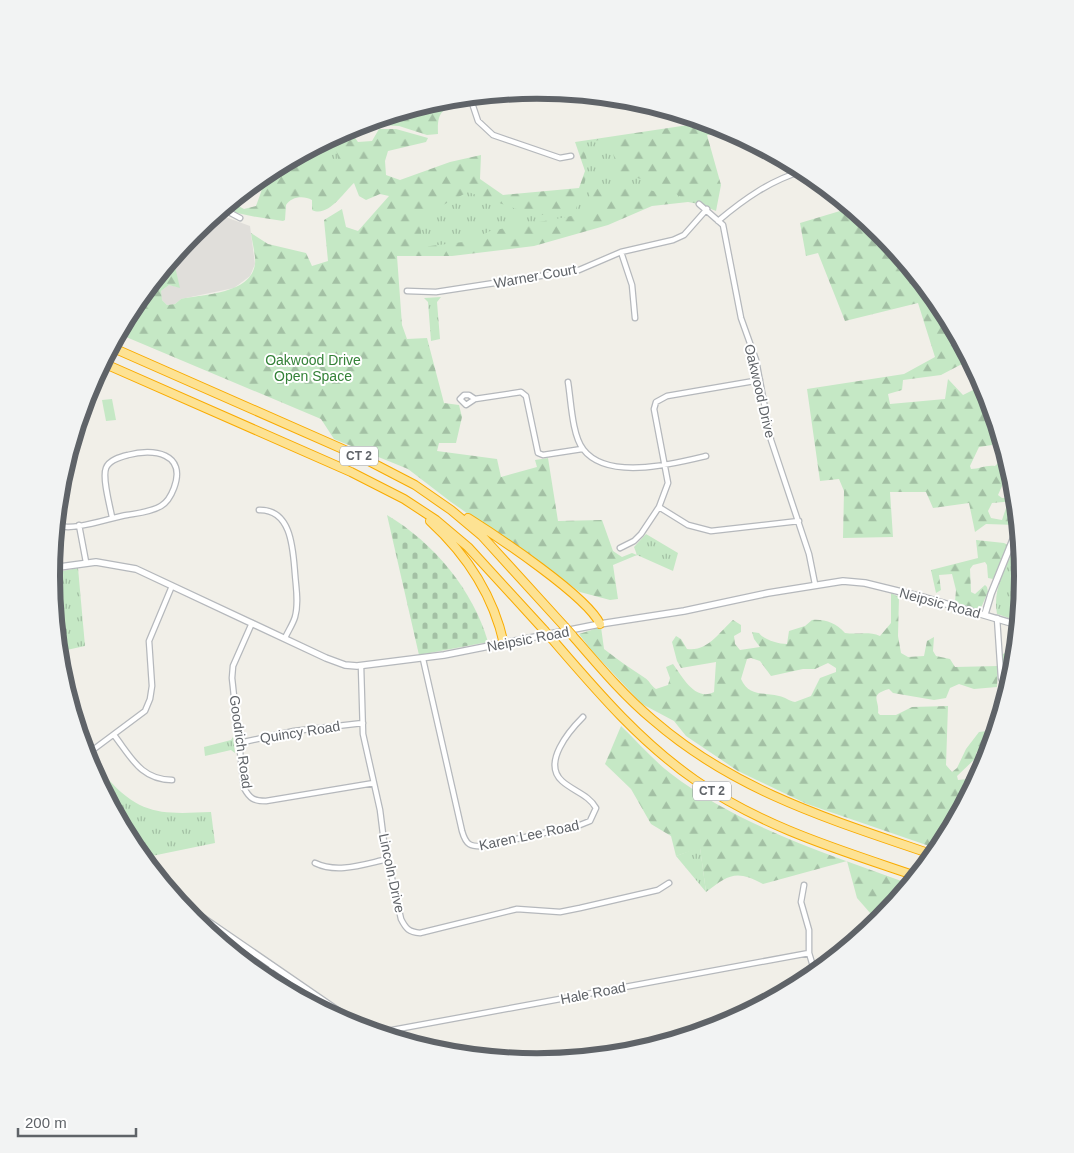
<svg xmlns="http://www.w3.org/2000/svg" width="1074" height="1153" font-family="Arial,sans-serif">
	<style>
		.industrial { fill: #e0deda }
		.grass { fill: #c5e8c5 }
		.forest { fill: url(#forest-firs); fill-rule: evenodd }
		.cemetery { fill: url(#cemetery-stones) }
		.park { fill: url(#park-tufts) }
		.lines { fill: none; stroke-linecap: round; stroke-linejoin: round }
		.minor-casing { stroke: #b5b8bc; stroke-width: 7 }
		.tertiary-casing { stroke: #b5b8bc; stroke-width: 8 }
		.motorway-casing { stroke: #f9ab00; stroke-width: 10 }
		.minor { stroke: #fff; stroke-width: 4.5 }
		.tertiary { stroke: #fff; stroke-width: 5.5 }
		.motorway { stroke: #fde293; stroke-width: 8 }
		.motorway-bridge-casing { stroke: #f9ab00; stroke-width: 10; stroke-linecap: butt }
		.motorway-bridge { stroke: #fde293; stroke-width: 8 }
		.labels { text-anchor: middle; dominant-baseline: central; stroke-width: 4; stroke-linejoin: round; paint-order: stroke }
		.shield { fill: #fff; stroke: #8f9295; stroke-width: 1 }
		.shield-label { font-size: 12px; font-weight: bold; fill: #5f6368 }
		.street-label { font-size: 14px; fill: #5f6368; stroke: #fff }
		.park-label { font-size: 14px; fill: #348238; stroke: #fff }
		.rim { fill: none; stroke: #5f6368; stroke-width: 6 }
	</style>
	<defs>
		<pattern id="forest-firs" width="22" height="20" patternUnits="userSpaceOnUse" patternTransform="scale(1.25)"><rect width="22" height="20" fill="#c5e8c5"/><path d="M5 1l3.5 6h-7zM16 11l3.5 6h-7z" fill="#a3c0a4"/></pattern>
		<pattern id="cemetery-stones" width="16" height="16" patternUnits="userSpaceOnUse" patternTransform="scale(1.25)"><rect width="16" height="16" fill="#c5e8c5"/><path d="M2 7V4a2 2 0 0 1 4 0v3zM10 15v-3a2 2 0 0 1 4 0v3z" fill="#a3c0a4"/></pattern>
		<pattern id="park-tufts" width="24" height="20" patternUnits="userSpaceOnUse" patternTransform="scale(1.25)"><rect width="24" height="20" fill="#c5e8c5"/><path d="M3 7l-1-3M5 7V3M7 7l1-3M15 17l-1-3M17 17v-4M19 17l1-3" fill="none" stroke="#a3c0a4"/></pattern>
	</defs>
	<rect width="100%" height="100%" fill="#f1efe8"/>
	<!-- industrial -->
	<path class="industrial" d="M217 214 250 226 255 264 250 276 234 288 181 299 175 304 167 305 162 300 160 295 161 291 169 285 178 287 174 262 178 260 177 253 194 233Z"/>
	<!-- grass -->
	<path class="grass" d="M112 399 116 420 106 421 102 400Z"/>
	<!-- forest -->
	<path class="forest" d="M466 98 463 103C442 109 437 111 438 134L427 135 399 126 364 124 443 100Z
		M694 119 730 132 707 135 721 185 716 211 699 204 688 202 652 206 608 225 534 246 452 256H397L402 325 407 339 427 338 444 403 459 405 462 417 456 443H439L437 451 497 459 501 477 537 467 535 460 548 458 558 521 602 520 613 551 622 557 632 553 637 555 613 565 618 599 610 600 580 592 451 502 408 469 334 439 321 419 119 334 133 306 177 253 179 260 174 262 180 288 169 285 161 291 162 300 167 305 175 304 181 299C204 294 251 294 255 264 256 255 252 242 251 233L268 244 306 253 312 266 328 261 324 220 342 209 346 227 358 231 389 196 380 194 366 200 359 196 354 183C344 192 328 218 312 210V200C303 195 291 197 286 205L285 220 283 221C263 218 242 216 224 208L231 202 244 209 256 206 265 181V175L351 128 362 124 354 131 353 135 358 142 372 141 379 129H396L428 138 426 142 388 151 385 161 386 175 400 180 450 162 481 155 480 179 503 195 579 188 585 171 575 142 695 124Z
		M850 208 881 233 941 307 971 363 960 365 941 375 903 380 902 390 888 394 890 404 945 399 948 379 963 395 975 389 980 379 986 391 999 435H994L992 445 979 447 970 466 971 469C980 469 985 465 995 466L1001 460 1007 461 1012 476 1006 477 998 495 1002 498H1012L1015 495V501L992 503 988 511 991 518 1002 520 1007 505 1016 503V525L986 524 975 532 969 503 933 508 926 492H890L893 537 843 538 844 491 839 479 820 481 807 389 904 374 935 357 918 303 845 321 818 253 806 256 800 223Z
		M976 540 1004 543 1008 545 993 579 988 578 987 565 985 562 973 565 970 569 971 592 975 594 985 585 987 587 988 592 980 610 955 602 956 590 952 574 939 575 941 590 936 593 931 570 978 558Z
		M891 593 899 597 898 636 901 653 908 657 924 656 927 641 934 637 933 651 936 656 950 659 955 667 998 666 997 687 974 689 959 684 950 688 946 698 934 700 893 693 889 689C868 695 880 700 878 713L880 715H896L912 707 948 706 946 765 952 772 957 768 966 749 979 732 995 730 993 738 976 753 977 757 957 776 958 780 977 778 938 849 807 804 738 771 686 736 674 721 642 704 592 651 579 634 601 627 604 649C617 659 631 669 645 678 649 680 651 686 656 689L668 685 670 678 666 667 673 664C682 676 695 702 714 692L716 662 681 668 677 661 672 642 676 636 681 639 687 649C708 652 720 631 733 620L741 625V632L734 636 735 644 740 650 760 647 754 639 752 632 759 633C764 640 778 644 787 644L789 631 805 626 812 620C825 619 836 623 845 633 858 635 868 631 880 636L891 623ZM751 658 760 661 771 676 803 669H815L828 663 836 668V672L820 678 811 696 795 702C789 701 785 697 779 696 763 692 749 697 741 679L747 659Z
		M1005 653 1015 657 1010 683 1003 679 1001 655Z
		M621 726C637 741 652 759 670 773 740 827 828 854 910 884L878 922 857 898 847 861 763 884C736 869 728 875 706 892L700 848 676 856 671 836 651 824 631 789 605 764Z"/>
	<!-- cemetery -->
	<path class="cemetery" d="M387 515C434 543 473 590 488 642L419 655Z"/>
	<!-- park -->
	<path class="park" d="M352 128 336 148 338 159 267 173Z
		M610 138 617 172 665 186 688 202 618 180V185L589 190 593 212 490 231 471 241 422 247 420 217 468 192 536 216 576 209C582 189 597 161 578 144Z
		M441 297 437 302 440 339 431 341 428 302 424 298Z
		M646 534 678 553 673 571 637 555 634 547Z
		M1011 555 1021 560 1023 576 1018 621 997 614C993 592 1002 575 1011 555Z
		M78 568 85 646 62 651 58 647 52 573Z
		M233 737 235 753 231 750 205 756 204 747 231 740Z
		M108 779C141 816 164 814 211 812L215 843 142 858 133 846 100 784Z
		M700 847 706 892 676 856Z"/>
	<g class="lines">
		<defs>
			<path id="minor" d="M470 97 478 121 493 135 560 158 571 156
				M699 204 723 225 741 318 756 360 771 440 809 554 815 584
				M223 209 240 218
				M718 221C744 199 771 180 803 171
				M621 252 632 285 635 318
				M407 291 436 292 579 270 621 252 673 240 684 235 707 209
				M568 382C571 400 572 435 583 449 607 481 673 464 706 456
				M475 399 466 405 460 399 464 395H469L475 399 521 392 526 396 538 453 543 455 582 449
				M659 507 688 525 711 531 799 521
				M259 510C292 509 293 550 295 574 296 588 299 603 295 617 293 624 288 631 285 638
				M56 525C73 532 109 518 127 515 139 513 151 512 161 506 168 502 171 496 174 488 187 453 153 448 128 455 120 457 109 460 106 468 102 478 110 506 112 517
				M79 525 86 562
				M620 548 634 541 641 534 659 507 668 483 654 409 656 402 667 396 760 380
				M997 618 1001 678 1005 688
				M252 623 233 666 232 678 244 788C250 799 254 801 266 801L374 783
				M423 659 462 831C466 845 470 847 485 846L580 825 590 821 596 808C589 795 573 791 562 781 542 763 569 731 583 717
				M361 666 363 734 380 810 384 842 401 919C406 929 409 932 420 933L517 909 560 912 580 908 658 890 669 883
				M114 735C131 757 141 780 172 780
				M239 743 294 731 363 723
				M86 755 145 711 150 699 152 686 149 641 172 586
				M315 863C338 874 364 864 388 859
				M804 885 801 902 809 930V953L815 973
				M191 916 194 912
				M264 978 273 966
				M376 1033 809 953"/>
			<path id="tertiary" d="M52 568 96 562 136 569 326 658 345 665 357 666 444 655 600 624 684 611 768 593 843 581 865 583 926 598 1018 625
				M985 614 991 594 1018 527
				M177 900 366 1030"/>
			<path id="motorway" d="M111 347 363 458 415 485 451 510 482 536 564 626
				M103 363 351 472 404 499 436 520 468 547 544 630
				M468 518C498 537 587 596 600 624
				M430 521C467 555 493 594 504 644
				M572 635C598 665 623 695 653 720 736 792 832 820 934 855
				M552 639C596 690 639 741 695 780 762 827 840 850 916 876"/>
		</defs>
		<!-- minor casing -->
		<use href="#minor" class="minor-casing"/>
		<!-- tertiary casing -->
		<use href="#tertiary" class="tertiary-casing"/>
		<!-- motorway casing -->
		<use href="#motorway" class="motorway-casing"/>
		<!-- minor -->
		<use href="#minor" class="minor"/>
		<!-- tertiary -->
		<use href="#tertiary" class="tertiary"/>
		<!-- motorway -->
		<use href="#motorway" class="motorway"/>
		<defs>
			<path id="motorway-bridge" d="M564 626 572 635
				M544 630 552 639"/>
		</defs>
		<!-- motorway-bridge casing -->
		<use href="#motorway-bridge" class="motorway-bridge-casing"/>
		<!-- motorway-bridge -->
		<use href="#motorway-bridge" class="motorway-bridge"/>
	</g>
	<g class="labels">
		<!-- shield labels -->
		<g class="shield">
			<rect x="340" y="446.5" width="38" height="19" rx="4"/>
			<rect x="693" y="781.5" width="38" height="19" rx="4"/>
		</g>
		<g class="shield-label">
			<text x="359" y="456">CT 2</text>
			<text x="712" y="791">CT 2</text>
		</g>
		<!-- street labels -->
		<g class="street-label">
			<text transform="translate(535 276) rotate(-10)">Warner Court</text>
			<text transform="translate(760 391) rotate(77)">Oakwood Drive</text>
			<text transform="translate(940 603) rotate(15)">Neipsic Road</text>
			<text transform="translate(528 639) rotate(-11)">Neipsic Road</text>
			<text transform="translate(300 732) rotate(-9)">Quincy Road</text>
			<text transform="translate(241 742) rotate(82)">Goodrich Road</text>
			<text transform="translate(529 835) rotate(-12)">Karen Lee Road</text>
			<text transform="translate(392 873) rotate(78)">Lincoln Drive</text>
			<text transform="translate(593 993) rotate(-11)">Hale Road</text>
		</g>
		<!-- park labels -->
		<g class="park-label">
			<text x="313" y="360">Oakwood Drive<tspan x="313" dy="16">Open Space</tspan></text>
		</g>
	</g>
	<!-- crop -->
	<path d="M0 0H1074V1153H0ZM60 576a477 477 0 1 1 954 0a477 477 0 1 1-954 0Z" fill="#f2f3f3" fill-rule="evenodd"/>
	<path class="rim" d="M60 576a477 477 0 1 1 954 0a477 477 0 1 1-954 0Z"/>
	<!-- scale -->
	<path d="M18 1128v8h118v-8" fill="none" stroke="#5f6368" stroke-width="2.5"/>
	<text x="25" y="1128" font-size="15" fill="#5f6368" stroke="#ffffff" stroke-width="4" paint-order="stroke">200 m</text>
</svg>
